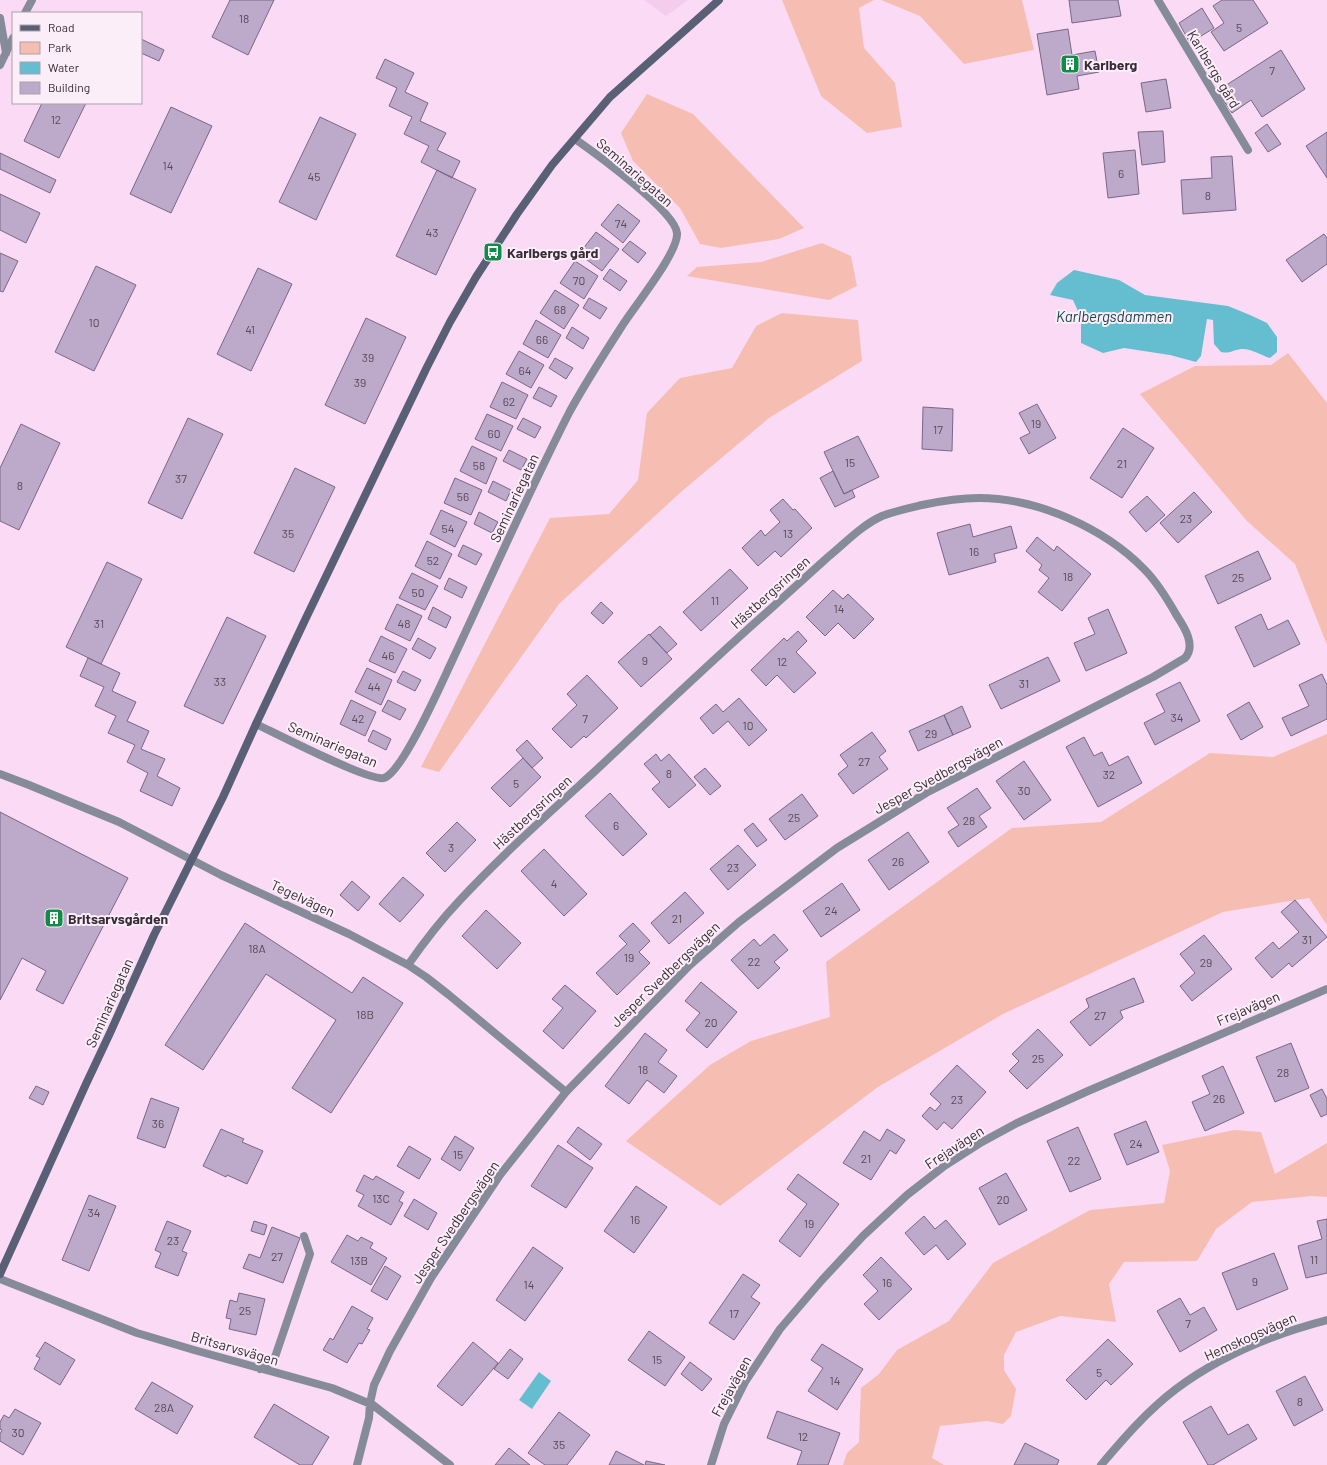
<svg xmlns="http://www.w3.org/2000/svg" width="1327" height="1465" font-family="Barlow,sans-serif">
	<style>
		.built { fill: #f4cded }
		.green { fill: #f6beb2 }
		.water { fill: #65bed0 }
		.building { fill: #bda9ca; stroke: #7a6786 }
		.lines { fill: none; stroke-linecap: round; stroke-linejoin: round }
		.street { stroke: #868b9a; stroke-width: 8 }
		.secondary { stroke: #596075; stroke-width: 8 }
		.labels { text-anchor: middle; dominant-baseline: central; stroke-width: 4; stroke-linejoin: round; paint-order: stroke }
		.number-label { font-size: 12px; fill: #584a5a }
		.poi-label { font-size: 14px; font-weight: bold; fill: #372b35; stroke: #fceef9; text-anchor: start }
		.street-label { font-size: 14px; fill: #372b35; stroke: #fceef9 }
		.water-label { font-size: 15px; font-style: italic; fill: #1a444c; stroke: #fceef9 }
	</style>
	<rect width="100%" height="100%" fill="#fbdaf5"/>
	<!-- built -->
	<path class="built" d="M644 0H688L666 16Z"/>
	<!-- green -->
	<path class="green" d="M782 0H874L859 8 864 48 895 83 902 127 867 133 821 96Z
		M881 0H1022L1034 50 964 64 920 16Z
		M647 94 693 114 804 228 779 239 721 248 700 244 680 208 633 161 621 133Z
		M822 243 851 256 857 286 829 300 687 276 697 267 761 262Z
		M782 313 858 320 862 361 769 418 681 492 559 604 439 772 421 767 550 518 609 514 638 480 647 413 680 378 732 368 756 326Z
		M1288 353 1327 403V645L1295 564 1247 521 1140 394 1195 366 1271 365Z
		M1327 734V925L1309 898 1223 912 1003 1014 878 1087 720 1206 626 1141 710 1065 751 1041 830 1017 826 962 1012 828 1101 822 1210 753 1273 757Z
		M1234 1130 1261 1132 1275 1174 1327 1143V1197L1312 1196 1252 1202 1216 1229 1197 1261 1124 1262 1109 1284 1116 1322 1060 1316 1016 1332 1004 1355V1370L1016 1389 1011 1416 1003 1424 987 1421 940 1426 932 1458 944 1465H843L847 1453 859 1442 861 1388 879 1374 897 1350 949 1321 993 1263 1090 1210 1164 1203 1170 1171 1162 1145Z"/>
	<!-- water -->
	<path class="water" d="M1074 270 1119 280 1145 295 1228 306 1250 315 1267 323 1277 337V352L1270 358C1261 355 1250 348 1241 349 1232 350 1231 354 1221 352L1214 344 1213 320 1207 319 1201 356 1196 362 1170 355 1124 348 1103 353 1081 343V318L1073 300 1050 295 1057 283Z
		M539 1372 551 1381 532 1409 519 1400Z"/>
	<!-- building -->
	<path class="building" d="M230 0H274L248 55 212 37Z
		M1069 0H1118L1121 16 1072 23Z
		M1222 0H1253L1268 23 1224 51 1211 32 1224 23 1213 6Z
		M1202 8 1214 28 1190 43 1179 23Z
		M1068 29 1072 55 1095 51 1099 72 1077 76 1079 89 1047 95 1037 34Z
		M141 39 164 50 159 61 141 53Z
		M1281 50 1305 89 1262 117 1251 100 1232 113 1217 91Z
		M385 59 414 73 405 92 428 103 420 121 446 133 437 150 460 161 452 178 421 162 429 146 404 134 412 117 389 106 397 88 376 78Z
		M1166 79 1171 108 1146 112 1141 83Z
		M42 103H86L59 158 24 141Z
		M171 107 212 126 171 213 130 194Z
		M320 117 356 134 316 220 279 202Z
		M1267 124 1281 144 1268 152 1255 133Z
		M1163 131 1165 162 1142 165 1138 132Z
		M1327 132V178L1306 146Z
		M1135 150 1139 194 1108 198 1103 153Z
		M0 153 56 180 50 193 0 169Z
		M1232 156 1236 210 1183 214 1181 180 1212 178 1211 157Z
		M437 170 476 189 436 275 396 256Z
		M0 194 40 213 26 243 0 230Z
		M618 204 640 221 623 243 601 225Z
		M596 232 619 249 602 271 579 254Z
		M1324 234 1327 238V264L1302 282 1286 260Z
		M630 241 646 253 638 263 622 250Z
		M0 253 18 261 3 292 0 291Z
		M575 261 598 276 584 299 560 283Z
		M96 266 136 285 94 371 55 352Z
		M258 268 292 284 251 371 217 354Z
		M610 269 627 281 620 291 603 279Z
		M555 290 579 305 564 329 540 313Z
		M589 298 607 308 600 319 583 308Z
		M366 318 406 337 365 424 325 405Z
		M536 320 561 335 548 358 523 344Z
		M572 327 589 338 583 349 566 338Z
		M519 351 544 365 531 388 506 374Z
		M555 358 573 368 566 379 549 368Z
		M502 382 528 395 516 419 490 407Z
		M539 387 557 396 551 407 533 398Z
		M1037 404 1056 438 1029 454 1020 438 1030 433 1019 413Z
		M923 407 953 409 952 451 922 449Z
		M487 414 513 426 501 451 475 439Z
		M188 418 223 434 182 519 148 503Z
		M523 418 541 427 535 438 517 429Z
		M21 424 60 443 19 530 0 521V468Z
		M1123 428 1154 448 1122 498 1090 478Z
		M858 436 879 477 844 494 824 452Z
		M472 446 497 458 486 484 460 471Z
		M509 450 527 459 521 470 503 461Z
		M295 468 335 487 294 572 254 553Z
		M833 471 844 494 852 490 855 497 835 507 820 478Z
		M455 478 482 490 471 515 444 503Z
		M493 481 511 490 506 501 488 492Z
		M1194 492 1212 512 1178 543 1160 523Z
		M1147 496 1165 515 1146 532 1129 512Z
		M783 499 793 510 795 509 812 528 781 557 775 551 758 566 742 548 761 530 765 536 780 522 770 510Z
		M441 510 467 522 455 547 430 534Z
		M479 512 498 522 492 533 474 524Z
		M970 524 973 537 1011 526 1017 548 994 554 996 562 949 575 937 533Z
		M1037 537 1054 551 1057 546 1091 574 1062 611 1038 592 1049 578 1039 570 1042 565 1026 551Z
		M427 541 452 554 440 579 415 566Z
		M463 545 482 554 476 565 458 556Z
		M1258 551 1271 579 1218 604 1205 576Z
		M107 562 142 579 101 664 66 647Z
		M730 569 748 588 701 631 683 612Z
		M412 573 438 586 425 610 399 598Z
		M449 578 467 587 462 598 444 589Z
		M833 590 843 599 848 594 874 619 854 639 838 623 825 636 806 617Z
		M601 602 613 613 603 624 591 613Z
		M397 604 422 616 410 641 385 629Z
		M433 607 451 617 446 628 428 619Z
		M1108 609 1127 653 1086 671 1074 643 1095 634 1088 618Z
		M1261 614 1268 630 1288 620 1300 644 1254 667 1235 627Z
		M227 617 266 636 223 724 184 706Z
		M660 626 677 644 667 653 650 635Z
		M798 631 807 641 796 652 816 673 794 693 777 675 766 686 751 670 784 638 787 641Z
		M649 634 672 659 641 687 618 662Z
		M381 636 407 649 395 673 369 661Z
		M418 638 436 648 430 659 412 649Z
		M1048 657 1060 681 1001 709 989 685Z
		M88 658 120 673 112 691 136 702 127 721 149 731 141 749 165 759 157 776 180 788 172 806 140 791 148 773 127 762 135 745 108 733 116 716 95 706 104 687 80 676Z
		M367 668 392 680 381 705 355 692Z
		M403 671 421 680 415 691 397 682Z
		M1322 674 1327 685V719L1291 736 1282 718 1309 706 1299 685Z
		M587 675 618 708 586 738 584 736 571 748 552 729 577 705 567 694Z
		M1180 682 1200 721 1155 745 1144 723 1165 712 1156 694Z
		M739 698 767 730 749 746 728 721 713 734 700 718 716 704 723 712Z
		M351 700 376 712 365 736 340 724Z
		M388 700 406 709 400 720 382 711Z
		M1249 702 1263 727 1241 740 1227 715Z
		M962 706 971 727 953 735 944 715Z
		M944 715 953 735 918 751 909 731Z
		M373 730 391 739 386 750 368 741Z
		M872 732 886 751 879 757 888 769 853 794 838 774 848 766 840 755Z
		M1084 737 1094 756 1102 752 1109 766 1128 756 1142 783 1098 807 1066 747Z
		M527 740 543 758 532 768 516 750Z
		M656 754 661 761 669 754 696 785 669 808 652 789 660 782 644 764Z
		M523 758 541 777 510 807 491 788Z
		M1024 761 1051 800 1024 820 996 781Z
		M705 768 721 786 710 795 694 777Z
		M977 788 991 808 979 816 987 827 958 847 948 832 959 825 947 808Z
		M610 793 647 834 623 856 585 816Z
		M802 794 818 816 785 840 769 819Z
		M0 812 128 878 63 1004 36 990 46 971 22 958 0 1000Z
		M457 822 476 840 445 872 426 853Z
		M753 823 767 840 757 847 744 830Z
		M908 832 929 862 889 890 868 860Z
		M738 845 756 865 728 890 710 869Z
		M544 849 587 894 564 916 521 871Z
		M403 877 424 895 400 922 379 904Z
		M352 881 370 897 358 911 340 895Z
		M842 883 860 910 821 937 803 911Z
		M685 892 704 913 669 944 651 923Z
		M1295 900 1327 937 1292 967 1289 963 1272 978 1255 958 1273 942 1279 949 1299 932 1281 912Z
		M486 910 521 943 497 969 462 936Z
		M245 923 352 993 363 977 403 1003 331 1113 292 1088 336 1020 266 974 203 1070 165 1045Z
		M633 923 650 941 639 952 650 963 617 995 596 973 627 944 619 936Z
		M774 934 788 950 774 962 780 968 758 989 731 960 754 939 760 946Z
		M1204 935 1232 969 1192 1001 1180 986 1195 973 1180 954Z
		M1134 978 1144 1002 1120 1011 1123 1018 1090 1046 1070 1022 1089 1007 1086 999Z
		M701 982 737 1012 707 1048 686 1030 700 1013 685 1001Z
		M565 985 596 1011 563 1049 543 1031 563 1008 552 999Z
		M1038 1029 1063 1055 1027 1089 1009 1071 1019 1061 1012 1054Z
		M645 1033 667 1050 658 1062 677 1076 664 1093 647 1080 629 1104 605 1086Z
		M1291 1043 1309 1088 1275 1102 1256 1057Z
		M957 1065 986 1092 952 1129 944 1122 937 1130 922 1116 930 1107 935 1111 941 1104 930 1094Z
		M1223 1066 1244 1113 1205 1131 1192 1102 1210 1094 1202 1076Z
		M36 1086 49 1092 43 1105 29 1098Z
		M1322 1089 1327 1099V1114L1321 1117 1310 1095Z
		M151 1098 179 1108 165 1148 137 1138Z
		M1146 1121 1159 1152 1127 1165 1114 1134Z
		M578 1127 602 1144 590 1160 567 1142Z
		M1078 1127 1101 1179 1070 1192 1047 1141Z
		M221 1129 244 1139 242 1142 263 1151 247 1184 227 1175 226 1177 203 1166Z
		M887 1129 905 1140 896 1154 890 1150 871 1180 843 1163 864 1131 880 1141Z
		M455 1136 474 1148 460 1171 441 1159Z
		M558 1145 593 1168 566 1208 531 1186Z
		M409 1146 431 1159 419 1179 397 1166Z
		M1006 1173 1027 1210 999 1225 979 1188Z
		M798 1174 839 1204 800 1257 779 1241 807 1204 787 1189Z
		M364 1175 373 1180 376 1176 404 1192 399 1201 403 1203 391 1225 358 1206 364 1195 356 1191Z
		M636 1186 667 1207 634 1253 604 1231Z
		M89 1195 116 1206 89 1271 62 1260Z
		M414 1199 437 1213 428 1230 404 1216Z
		M924 1216 935 1229 946 1220 966 1244 948 1260 936 1245 924 1255 905 1233Z
		M1327 1219V1273L1306 1278 1298 1246 1322 1239 1317 1221Z
		M167 1221 191 1231 182 1251 187 1253 178 1276 155 1267 161 1253 155 1250Z
		M254 1221 267 1225 264 1235 251 1231Z
		M272 1227 300 1238 283 1283 243 1268 249 1254 260 1258Z
		M347 1235 358 1241 361 1237 373 1243 370 1248 387 1258 371 1285 331 1262Z
		M533 1247 563 1268 525 1321 496 1300Z
		M1274 1253 1288 1289 1237 1310 1222 1273Z
		M881 1257 912 1289 879 1320 864 1304 878 1291 863 1275Z
		M385 1266 401 1276 387 1300 371 1291Z
		M743 1274 760 1285 751 1297 760 1303 734 1340 709 1323Z
		M239 1293 265 1299 256 1335 229 1329 231 1319 226 1318 230 1300 237 1302Z
		M1180 1298 1190 1315 1204 1307 1217 1330 1180 1352 1157 1311Z
		M352 1306 373 1318 367 1329 370 1330 362 1344 359 1343 347 1363 323 1350 330 1338 333 1340Z
		M649 1331 685 1357 665 1386 628 1360Z
		M1108 1339 1133 1364 1111 1385 1106 1380 1086 1400 1066 1380Z
		M45 1342 75 1360 60 1385 34 1369 40 1358 36 1356Z
		M473 1342 498 1363 462 1406 437 1386Z
		M822 1344 863 1369 837 1410 808 1391 823 1368 811 1360Z
		M510 1349 523 1359 508 1379 494 1369Z
		M690 1362 712 1379 702 1391 681 1374Z
		M1305 1376 1323 1410 1294 1426 1276 1391Z
		M152 1382 193 1406 177 1434 135 1409Z
		M274 1404 329 1437 312 1465H300L254 1437Z
		M1211 1406 1228 1435 1248 1424 1257 1439 1213 1465H1208L1183 1422Z
		M15 1409 41 1423 23 1455 0 1441V1434L2 1430 0 1429V1422L4 1415 9 1418Z
		M777 1411 840 1433 828 1465H797L802 1451 767 1438Z
		M559 1412 590 1435 567 1465H545L528 1453Z
		M1025 1443 1059 1460 1057 1465H1014Z
		M509 1448 530 1465H495Z
		M616 1451 644 1465H609Z
		M646 1461 665 1465H645Z"/>
	<g class="lines">
		<!-- street -->
		<path class="street" d="M1158 0 1248 150
			M25 13 32 0
			M0 18 6 53
			M0 65 13 38
			M256 724C275 733 370 782 384 778 403 772 442 682 452 661 491 578 528 493 570 411 586 382 604 354 622 326 633 308 679 252 677 233 675 211 595 153 575 139
			M0 774 29 785 119 822 221 875 349 934 408 965 426 977 449 995 566 1092
			M0 1279 137 1333 194 1350 332 1388 373 1405 450 1465
			M260 1369 274 1360 310 1254 304 1236
			M357 1465 369 1418 370 1403 374 1385 390 1351 431 1278 500 1175 566 1092 690 965 739 922 837 848 926 793 1153 677 1185 658C1196 646 1185 628 1177 616 1168 600 1157 582 1144 569 1104 528 1037 498 979 498 960 498 941 501 922 505 909 508 895 511 882 516 862 525 845 543 828 557 807 576 787 594 766 613 707 665 650 720 593 773 548 814 502 855 460 900 441 920 424 942 408 965
			M711 1465 724 1424 745 1382 780 1329 822 1280 863 1236 907 1195 943 1167 982 1142 1017 1123 1088 1091 1327 989
			M1101 1465C1124 1438 1147 1411 1176 1389 1220 1356 1273 1334 1327 1320"/>
		<!-- secondary -->
		<path class="secondary" d="M0 1274 86 1084 110 1033 154 935 223 797 256 724 305 620 427 367 450 322 476 277 517 214 552 165 610 97 719 0"/>
	</g>
	<!-- icons -->
	<defs>
		<symbol id="building-square" viewBox="-11 -11 22 22"><rect x="-9" y="-9" width="18" height="18" rx="4" fill="#108c48" stroke="#fceef9"/><path d="M-4-6H4V6H1V3H-1V6H-4ZM-2.5-4.3h1.7v1.8h-1.7ZM.8-4.3h1.7v1.8H.8ZM-2.5-1h1.7V.8h-1.7ZM.8-1h1.7V.8H.8Z" fill="#fff"/></symbol>
		<symbol id="bus-square" viewBox="-11 -11 22 22"><rect x="-9" y="-9" width="18" height="18" rx="4" fill="#108c48" stroke="#fceef9"/><path d="M-5-6H5V4H4V6H2V4H-2V6H-4V4H-5ZM-3.5-4V0h7V-4ZM-3.5 1.2v1.5H-2V1.2ZM2 1.2v1.5H3.5V1.2Z" fill="#fff"/></symbol>
	</defs>
	<g fill-rule="evenodd">
		<use href="#building-square" x="1059" y="53" width="22" height="22"/>
		<use href="#bus-square" x="482" y="241" width="22" height="22"/>
		<use href="#building-square" x="43" y="907" width="22" height="22"/>
	</g>
	<g class="labels">
		<!-- number labels -->
		<g class="number-label">
			<text x="244" y="18">18</text>
			<text x="1239" y="27">5</text>
			<text x="1272" y="70">7</text>
			<text x="56" y="119">12</text>
			<text x="168" y="165">14</text>
			<text x="1121" y="173">6</text>
			<text x="314" y="176">45</text>
			<text x="1208" y="195">8</text>
			<text x="621" y="223">74</text>
			<text x="432" y="232">43</text>
			<text x="579" y="280">70</text>
			<text x="560" y="309">68</text>
			<text x="94" y="322">10</text>
			<text x="250" y="329">41</text>
			<text x="542" y="339">66</text>
			<text x="368" y="357">39</text>
			<text x="525" y="370">64</text>
			<text x="360" y="382">39</text>
			<text x="509" y="401">62</text>
			<text x="1036" y="423">19</text>
			<text x="938" y="429">17</text>
			<text x="494" y="433">60</text>
			<text x="850" y="462">15</text>
			<text x="1122" y="463">21</text>
			<text x="479" y="465">58</text>
			<text x="181" y="478">37</text>
			<text x="20" y="485">8</text>
			<text x="463" y="496">56</text>
			<text x="1186" y="518">23</text>
			<text x="448" y="528">54</text>
			<text x="288" y="533">35</text>
			<text x="788" y="533">13</text>
			<text x="974" y="551">16</text>
			<text x="433" y="560">52</text>
			<text x="1068" y="576">18</text>
			<text x="1238" y="577">25</text>
			<text x="418" y="592">50</text>
			<text x="715" y="600">11</text>
			<text x="839" y="608">14</text>
			<text x="99" y="623">31</text>
			<text x="404" y="623">48</text>
			<text x="388" y="655">46</text>
			<text x="645" y="660">9</text>
			<text x="782" y="661">12</text>
			<text x="220" y="681">33</text>
			<text x="1024" y="683">31</text>
			<text x="374" y="686">44</text>
			<text x="1177" y="717">34</text>
			<text x="358" y="718">42</text>
			<text x="585" y="718">7</text>
			<text x="748" y="725">10</text>
			<text x="931" y="733">29</text>
			<text x="864" y="761">27</text>
			<text x="669" y="773">8</text>
			<text x="1109" y="774">32</text>
			<text x="516" y="783">5</text>
			<text x="1024" y="790">30</text>
			<text x="794" y="817">25</text>
			<text x="969" y="820">28</text>
			<text x="616" y="825">6</text>
			<text x="451" y="847">3</text>
			<text x="898" y="861">26</text>
			<text x="733" y="867">23</text>
			<text x="554" y="883">4</text>
			<text x="831" y="910">24</text>
			<text x="677" y="918">21</text>
			<text x="1307" y="939">31</text>
			<text x="257" y="948">18A</text>
			<text x="629" y="957">19</text>
			<text x="754" y="961">22</text>
			<text x="1206" y="962">29</text>
			<text x="365" y="1014">18B</text>
			<text x="1100" y="1015">27</text>
			<text x="711" y="1022">20</text>
			<text x="1038" y="1058">25</text>
			<text x="643" y="1069">18</text>
			<text x="1283" y="1072">28</text>
			<text x="1219" y="1098">26</text>
			<text x="957" y="1099">23</text>
			<text x="158" y="1123">36</text>
			<text x="1136" y="1143">24</text>
			<text x="458" y="1154">15</text>
			<text x="866" y="1158">21</text>
			<text x="1074" y="1160">22</text>
			<text x="381" y="1198">13C</text>
			<text x="1003" y="1199">20</text>
			<text x="94" y="1212">34</text>
			<text x="635" y="1219">16</text>
			<text x="809" y="1223">19</text>
			<text x="173" y="1240">23</text>
			<text x="277" y="1256">27</text>
			<text x="1314" y="1259">11</text>
			<text x="359" y="1260">13B</text>
			<text x="1255" y="1281">9</text>
			<text x="887" y="1282">16</text>
			<text x="529" y="1284">14</text>
			<text x="245" y="1310">25</text>
			<text x="734" y="1313">17</text>
			<text x="1188" y="1323">7</text>
			<text x="657" y="1359">15</text>
			<text x="1099" y="1372">5</text>
			<text x="835" y="1380">14</text>
			<text x="1300" y="1401">8</text>
			<text x="164" y="1407">28A</text>
			<text x="18" y="1432">30</text>
			<text x="803" y="1436">12</text>
			<text x="559" y="1444">35</text>
		</g>
		<!-- poi labels -->
		<g class="poi-label">
			<text x="1084" y="64">Karlberg</text>
			<text x="507" y="252">Karlbergs gård</text>
			<text x="68" y="918">Britsarvsgården</text>
		</g>
		<!-- street labels -->
		<g class="street-label">
			<text transform="translate(1214 69) rotate(59)">Karlbergs gård</text>
			<text transform="translate(635 172) rotate(41)">Seminariegatan</text>
			<text transform="translate(514 498) rotate(-65)">Seminariegatan</text>
			<text transform="translate(770 592) rotate(-42)">Hästbergsringen</text>
			<text transform="translate(333 744) rotate(23)">Seminariegatan</text>
			<text transform="translate(938 775) rotate(-29)">Jesper Svedbergsvägen</text>
			<text transform="translate(532 812) rotate(-43)">Hästbergsringen</text>
			<text transform="translate(303 898) rotate(25)">Tegelvägen</text>
			<text transform="translate(665 974) rotate(-44)">Jesper Svedbergsvägen</text>
			<text transform="translate(109 1003) rotate(-66)">Seminariegatan</text>
			<text transform="translate(1248 1008) rotate(-23)">Frejavägen</text>
			<text transform="translate(954 1147) rotate(-33)">Frejavägen</text>
			<text transform="translate(455 1222) rotate(-56)">Jesper Svedbergsvägen</text>
			<text transform="translate(1250 1336) rotate(-24)">Hemskogsvägen</text>
			<text transform="translate(235 1348) rotate(16)">Britsarvsvägen</text>
			<text transform="translate(731 1386) rotate(-61)">Frejavägen</text>
		</g>
		<!-- water labels -->
		<g class="water-label">
			<text x="1114" y="316">Karlbergsdammen</text>
		</g>
	</g>
	<!-- legend -->
	<rect x="12" y="12" width="130" height="92" fill="#fceef9" stroke="#ada0ab"/>
	<rect x="20" y="25" width="20" height="6" fill="#596075" stroke="#ada0ab"/>
	<text x="48" y="32" font-size="12" fill="#372b35">Road</text>
	<rect x="20" y="42" width="20" height="12" fill="#f6beb2" stroke="#ada0ab"/>
	<text x="48" y="52" font-size="12" fill="#372b35">Park</text>
	<rect x="20" y="62" width="20" height="12" fill="#65bed0" stroke="#ada0ab"/>
	<text x="48" y="72" font-size="12" fill="#372b35">Water</text>
	<rect x="20" y="82" width="20" height="12" fill="#bda9ca" stroke="#ada0ab"/>
	<text x="48" y="92" font-size="12" fill="#372b35">Building</text>
</svg>
